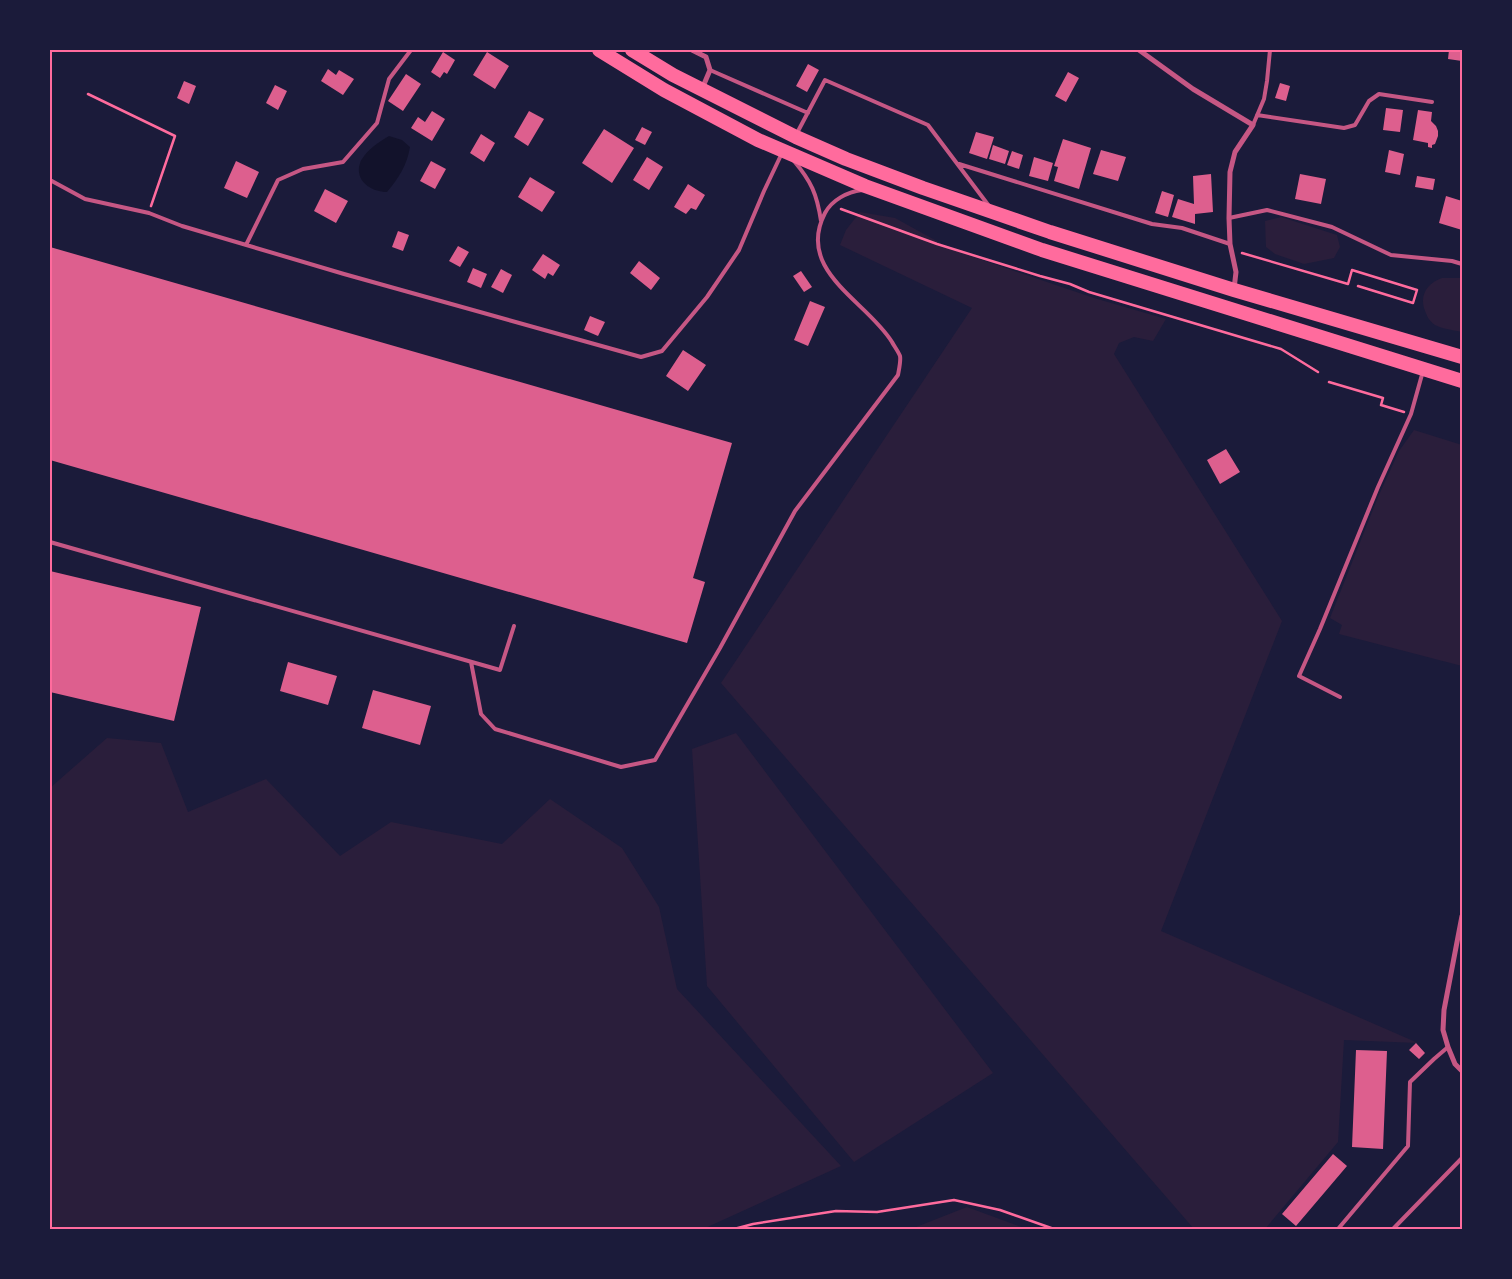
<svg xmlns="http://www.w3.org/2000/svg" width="1512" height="1279" font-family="'PT Sans',sans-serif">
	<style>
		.green { fill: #2a1e3b }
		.water { fill: #12122b }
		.building { fill: #dd5f8e }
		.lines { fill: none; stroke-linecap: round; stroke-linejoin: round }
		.path { stroke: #ff6b9d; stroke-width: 2.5 }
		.service { stroke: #c65784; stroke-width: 4 }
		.minor { stroke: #c65784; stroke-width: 5 }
		.trunk { stroke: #ff6b9d; stroke-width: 14 }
		.neatline { fill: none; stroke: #ff6b9d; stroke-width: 2 }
	</style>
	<rect width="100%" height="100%" fill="#1b1b3a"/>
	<!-- green -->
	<path class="green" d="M860 212 895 218 953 250 1094 298 1166 319 1153 341 1134 337 1119 343 1114 354 1282 621 1161 931 1418 1043 1344 1040 1338 1142 1265 1229H1194L721 683 972 308 840 245 846 230Z
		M1281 217 1337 235 1340 247 1334 258 1304 264 1275 254 1266 247 1265 221Z
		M1442 278H1462V332C1454 330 1442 329 1435 325 1428 320 1427 316 1424 308 1420 294 1428 283 1442 278Z
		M1414 430 1462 445V666L1339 634 1342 625 1330 618 1378 497 1399 451Z
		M736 733 993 1073 854 1162 707 986 692 749Z
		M107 738 161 743 188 812 266 779 340 856 391 822 502 844 550 799 622 848 659 907 677 989 841 1166 703 1229H50V788Z
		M967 1207 1027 1229H911Z"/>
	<!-- water -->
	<path class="water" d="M389 136 402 140 410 147C407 165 399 178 387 192 373 192 357 183 359 167 360 164 360 161 362 159 368 149 379 142 389 136Z"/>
	<!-- building -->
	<path class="building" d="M1449 50H1462V61L1448 59Z
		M443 52 455 60 447 74 444 72 440 78 431 72Z
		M487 52 509 66 495 89 473 75Z
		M808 64 819 70 807 92 796 86Z
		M328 69 336 75 339 70 354 79 343 95 321 81Z
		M1068 72 1079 78 1066 102 1055 96Z
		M406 74 421 84 403 111 388 101Z
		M184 81 196 86 189 104 177 98Z
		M1280 83 1290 86 1286 101 1275 98Z
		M275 85 287 91 278 110 266 103Z
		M1386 108 1403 110 1400 132 1383 130Z
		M1418 110 1432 112 1431 121 1436 126 1438 131V136L1435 144 1432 145V148L1428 147V143L1413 140Z
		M432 111 445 119 432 141 411 128 418 117 425 122Z
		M529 111 544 119 528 146 514 137Z
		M642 127 652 132 645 145 635 140Z
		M604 129 634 148 612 183 582 163Z
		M976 132 994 137 987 159 969 153Z
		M481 134 495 143 484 162 470 153Z
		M1063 139 1091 148 1079 189 1054 181 1058 167 1054 166Z
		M993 145 1009 151 1005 164 989 159Z
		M1101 150 1126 157 1118 181 1093 174Z
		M1389 150 1404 154 1400 175 1385 172Z
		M1012 151 1023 155 1019 169 1007 165Z
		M647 157 663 167 649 190 633 180Z
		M1034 157 1053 163 1048 181 1029 176Z
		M236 161 259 172 247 198 224 188Z
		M431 161 446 169 435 189 420 181Z
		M1211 174 1213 212 1195 214V224L1172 217 1178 199 1194 204 1193 176Z
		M1300 174 1326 179 1321 204 1295 199Z
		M1417 176 1435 179 1433 190 1415 187Z
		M530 177 555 192 542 212 518 197Z
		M688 184 705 195 696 210 691 208 686 214 674 207Z
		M325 189 348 201 336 223 314 211Z
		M1162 191 1174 195 1168 217 1155 213Z
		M1446 196 1462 201V230L1439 223Z
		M398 231 409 235 403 251 392 247Z
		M458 246 469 252 460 267 449 261Z
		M50 247 732 443 693 578 705 582 687 643 50 460Z
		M543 254 560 265 553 276 548 273 545 279 532 270Z
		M639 261 660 278 651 290 630 273Z
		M473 268 487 274 481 288 467 282Z
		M501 269 512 275 503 293 491 287Z
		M801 271 812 287 804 292 793 276Z
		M810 301 825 307 808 346 794 340Z
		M590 316 605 322 598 336 584 330Z
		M683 350 706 365 688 391 666 376Z
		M1226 449 1240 472 1220 484 1207 460Z
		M50 571 201 607 174 721 50 692Z
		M288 662 337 676 328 705 280 691Z
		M373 690 431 706 420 745 362 728Z
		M1416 1043 1425 1053 1419 1059 1409 1050Z
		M1356 1050 1387 1051 1383 1149 1352 1147Z
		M1333 1154 1347 1166 1296 1226 1282 1214Z"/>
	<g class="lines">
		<!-- path -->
		<path class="path" d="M88 94 175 136 151 206
			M841 209 937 244 1040 276 1070 284 1089 292 1281 349 1318 372
			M1242 253 1348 284 1352 270 1417 290 1413 303 1358 286
			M1329 382 1383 398 1381 405 1404 412
			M734 1229 753 1224 836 1211 877 1212 954 1200 1000 1210 1054 1229"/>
		<!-- service -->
		<path class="service" d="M710 70 808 113
			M1257 115 1344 128 1355 125 1369 101 1379 94 1432 102
			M1253 125 1264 99 1267 81 1270 50
			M796 135 825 80 928 125 989 206
			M794 161C811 181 817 194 821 221
			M959 164 1152 224 1182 228 1230 244
			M50 180 85 199 149 213 182 226 344 274 641 357 662 351 707 297 739 250 764 191 782 153
			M1229 218 1267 210 1332 227 1391 255 1452 261 1462 264
			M246 245 278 180 303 169 343 162 377 123 389 79 411 50
			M50 542 500 670 514 626
			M471 662 481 714 495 729 621 767 655 760 720 648 795 511 898 375C899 369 901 361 900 356 898 351 894 346 892 342 867 301 795 271 825 213 832 200 847 192 862 190
			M1340 697 1299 676 1320 629 1378 487 1411 414 1423 371
			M1338 1229 1408 1146 1410 1082 1434 1059 1448 1047
			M1393 1229 1462 1158"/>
		<!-- minor -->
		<path class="minor" d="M692 50 706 57 710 70 702 89
			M1139 50 1193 89 1253 125 1235 152 1230 172 1229 218 1230 244 1236 272 1234 289
			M1462 916 1444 1010 1443 1030 1448 1047 1455 1064 1462 1071"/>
		<!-- trunk -->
		<path class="trunk" d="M599 50 664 90 758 140 865 186 1042 250 1462 381
			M632 50 673 75 796 137 846 159 923 188 1050 232 1234 290 1462 357"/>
	</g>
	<!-- border -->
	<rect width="1512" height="1279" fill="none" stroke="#1b1b3a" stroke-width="102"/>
	<rect x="51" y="51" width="1410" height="1177" class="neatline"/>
</svg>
